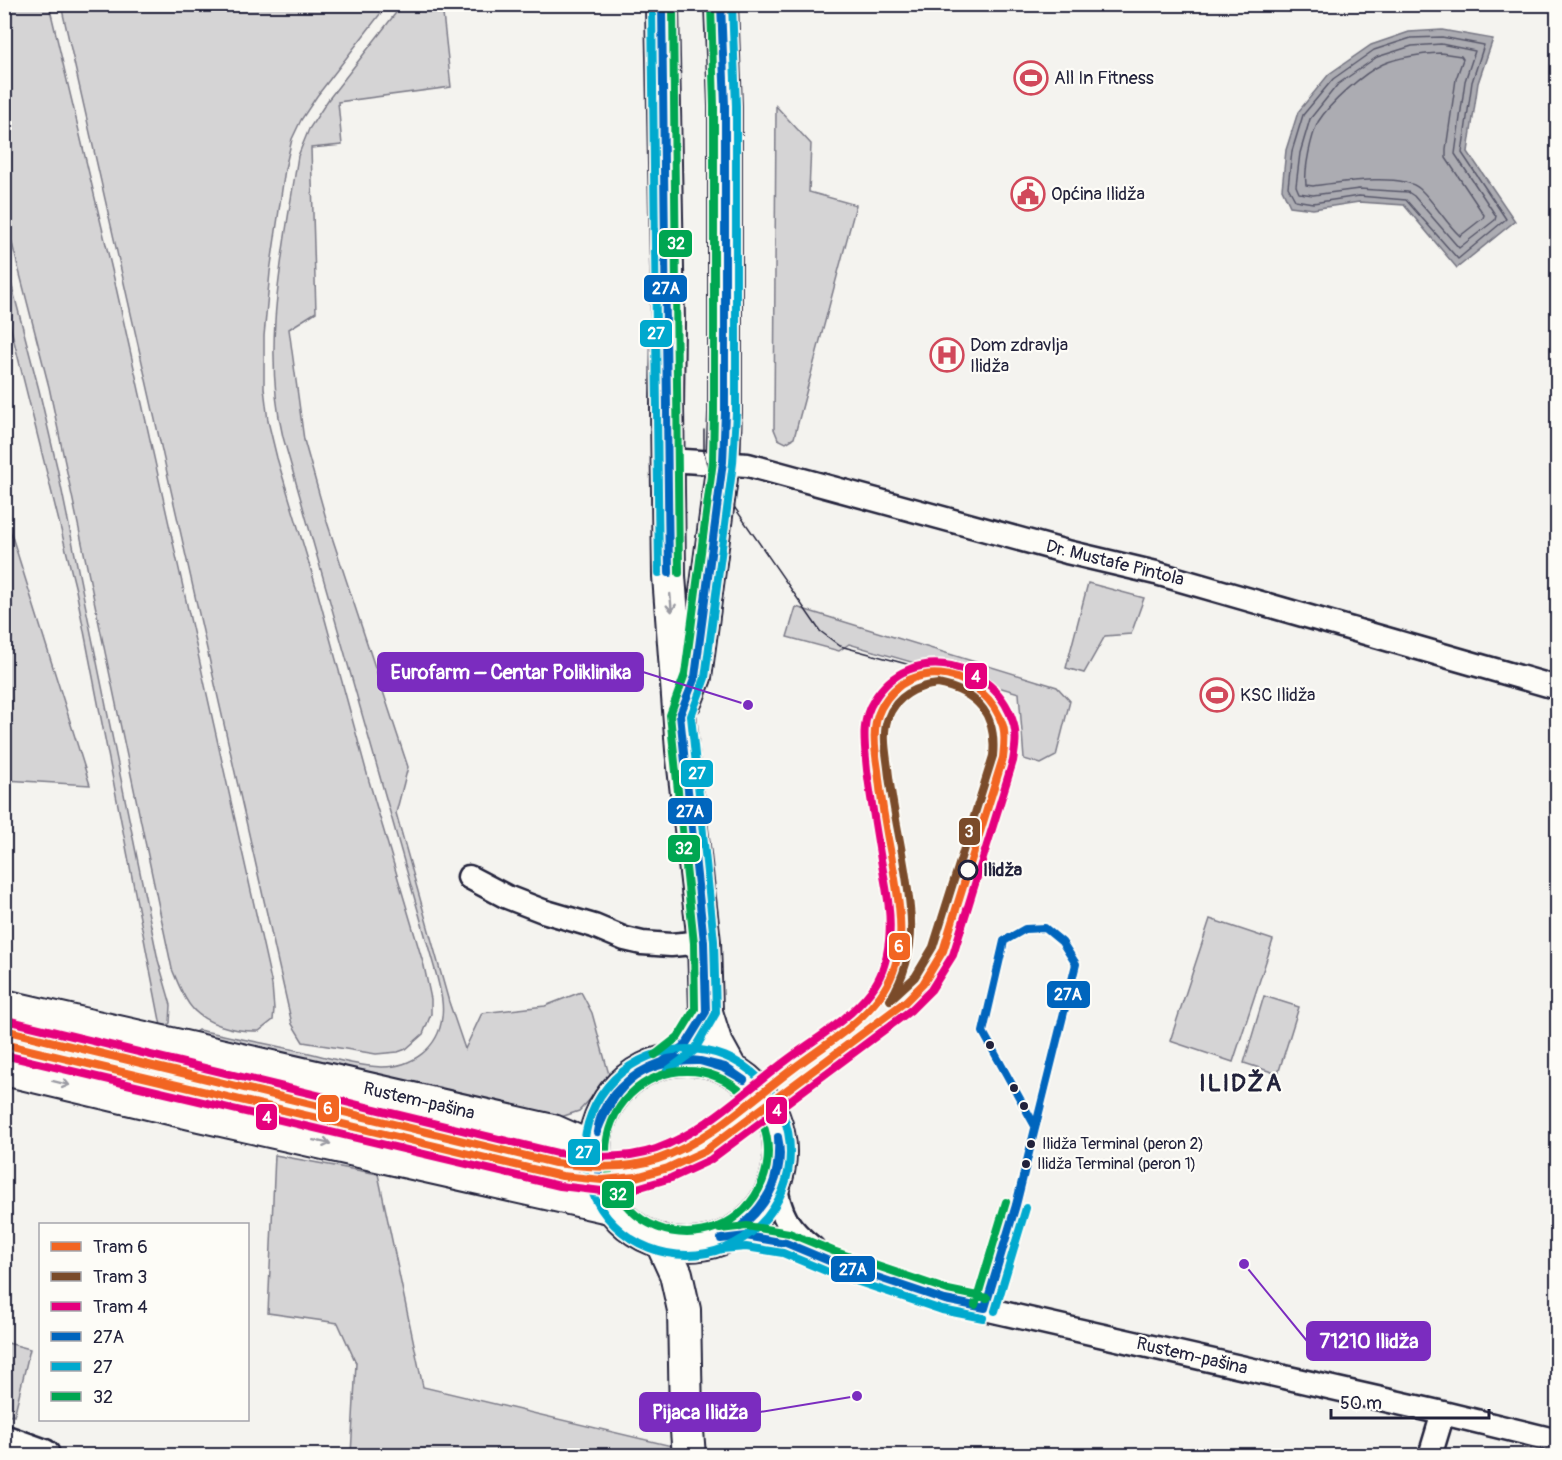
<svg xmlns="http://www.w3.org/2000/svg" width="1562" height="1460" font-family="Pangolin,sans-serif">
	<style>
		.green { fill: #d5d4d5; stroke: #7c7b88; stroke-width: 1.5 }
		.water { fill: #acacb2; stroke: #757582; stroke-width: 1.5 }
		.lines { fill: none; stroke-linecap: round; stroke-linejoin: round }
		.shore { stroke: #59596b; stroke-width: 1.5 }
		.street-casing { stroke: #22223b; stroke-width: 27 }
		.secondary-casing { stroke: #22223b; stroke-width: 36 }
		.primary-casing { stroke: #22223b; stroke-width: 38 }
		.street { stroke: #fdfcf7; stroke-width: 22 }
		.secondary { stroke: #fdfcf7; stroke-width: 32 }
		.primary { stroke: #fdfcf7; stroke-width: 33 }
		.tram { stroke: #22223b; stroke-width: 1.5 }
		.bus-1-casing { stroke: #fdfcf7; stroke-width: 12 }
		.bus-2-casing { stroke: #fdfcf7; stroke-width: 12 }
		.bus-3-casing { stroke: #fdfcf7; stroke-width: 12 }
		.bus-1 { stroke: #0065bd; stroke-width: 8 }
		.bus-2 { stroke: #00a9ce; stroke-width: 8 }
		.bus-3 { stroke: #00a651; stroke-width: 8 }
		.tram-1-casing { stroke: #fdfcf7; stroke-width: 12 }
		.tram-2-casing { stroke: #fdfcf7; stroke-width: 12 }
		.tram-3-casing { stroke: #fdfcf7; stroke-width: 12 }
		.tram-1 { stroke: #f26522; stroke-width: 8 }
		.tram-2 { stroke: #7a4b2a; stroke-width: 8 }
		.tram-3 { stroke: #e5007d; stroke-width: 8 }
		.oneway { stroke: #9a9aa2 }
		.stop-dot { fill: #fdfcf7; stroke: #22223b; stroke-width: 3 }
		.bus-dot { fill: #22223b; stroke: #fdfcf7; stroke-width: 2 }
		.labels { text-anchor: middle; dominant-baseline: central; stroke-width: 4.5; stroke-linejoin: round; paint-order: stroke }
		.bus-label { font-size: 16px; fill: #22223b; stroke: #fdfcf7; text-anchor: start }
		.poi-label { font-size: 18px; fill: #22223b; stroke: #fdfcf7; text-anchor: start }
		.street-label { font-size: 18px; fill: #22223b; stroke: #fdfcf7 }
		.stop-label { font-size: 18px; font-weight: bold; fill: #22223b; stroke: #fdfcf7; text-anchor: start }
		.district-label { font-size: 24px; font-weight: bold; letter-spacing: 1.5px; fill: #22223b; stroke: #fdfcf7 }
		.leader { fill: none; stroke: #7b2cbf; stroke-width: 2 }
		.callout-dot { fill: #7b2cbf; stroke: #fdfcf7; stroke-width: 2 }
		.callout { fill: #7b2cbf; stroke: #7b2cbf; stroke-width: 2 }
		.callout-label { font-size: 20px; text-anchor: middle; font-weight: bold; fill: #fff }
		.line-badge { stroke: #fdfcf7; stroke-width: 2 }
		.badge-label { font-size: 16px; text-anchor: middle; font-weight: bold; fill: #fff }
	</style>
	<rect width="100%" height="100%" fill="#f4f3ef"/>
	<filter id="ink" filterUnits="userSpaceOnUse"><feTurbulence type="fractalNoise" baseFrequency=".0167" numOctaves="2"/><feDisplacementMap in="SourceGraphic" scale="12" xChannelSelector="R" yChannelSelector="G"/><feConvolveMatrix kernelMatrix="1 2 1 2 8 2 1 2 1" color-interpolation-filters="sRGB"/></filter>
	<g filter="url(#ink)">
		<!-- green -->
		<path class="green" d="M4 5H49L113 274 272 985 274 1009 273 1020 259 1031C237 1032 203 1025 189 1004 182 994 177 981 172 969L49 387 5 216Z
			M61 5H387L317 96 301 120 292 139 285 169 270 272 264 336V388L268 421 277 458 317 590 369 781 424 966 431 999V1014L423 1034 406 1049 398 1052 376 1054 303 1042 292 1024Z
			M402 5H442L451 87 338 102 342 145 311 148 316 312 289 329 304 440 327 522 408 767 396 813 449 1002 465 1049 482 1013 545 1006 581 992 592 1013 610 1078 579 1111 555 1119 189 1036 198 1030C234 1037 270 1045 305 1052 330 1058 356 1066 382 1067 412 1067 439 1048 442 1017 444 1003 440 990 437 977L283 437C261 345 284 247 298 156L309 129 328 100Z
			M776 106 811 144 809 192 856 205 794 438 786 443 778 439 774 429Z
			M4 256 39 390 57 467 158 960 171 1005 170 1023 162 1031 76 590 5 305Z
			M5 514 90 785 5 780Z
			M1088 583 1144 598 1131 634 1105 636 1084 673 1066 668Z
			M796 607 1057 687 1070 701 1056 756 1041 764 1024 759 1019 693 849 644 839 651 787 637Z
			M1210 919 1273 940 1233 1062 1170 1041Z
			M1264 996 1299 1007 1278 1074 1244 1063Z
			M275 1155 378 1174 423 1387 676 1447 675 1455H351L356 1363 338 1323 268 1313Z
			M4 1342 30 1349 14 1416 5 1413Z"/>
		<!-- water -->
		<path class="water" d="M1442 30 1493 39 1478 83 1468 152 1515 221 1457 268 1404 205 1359 202 1313 209 1290 206 1282 189 1286 150 1298 112 1329 74 1371 45 1409 32Z"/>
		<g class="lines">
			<!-- shore -->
			<path class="shore" d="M1442 37 1484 45 1472 82 1462 153 1506 219 1458 259 1406 200 1359 196 1313 203 1295 200 1288 187 1292 151 1303 115 1333 79 1374 50 1411 38Z
				M1441 44 1475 51 1465 81 1455 154 1496 216 1495 220 1459 248 1414 196 1408 192 1359 189 1313 195 1299 193 1296 186 1300 153 1310 119 1338 84 1377 57 1412 46Z
				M1441 53 1461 56 1463 59 1456 79 1446 149V158L1484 215 1483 218 1460 236C1445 222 1435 203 1420 189 1402 172 1336 183 1313 186L1306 185C1304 169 1311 137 1318 122 1329 104 1363 73 1383 64 1402 56 1421 54 1441 53Z"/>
			<defs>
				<path id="street" d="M668 460 748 465 1067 552 1156 573 1558 688
					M469 877 507 897 543 911 594 926 625 939 642 943 671 945 704 942
					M775 1182C780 1216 788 1228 813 1248
					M721 1239 746 1236 786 1243 829 1261 945 1300 1443 1413 1558 1441
					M1430 1456 1443 1413"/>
				<path id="secondary" d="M662 4 668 322 667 407 669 576 682 750 704 942 706 1012 715 1041 731 1070
					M686 700 695 677 723 462 725 413V106L721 4
					M4 1006 553 1131 578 1142 594 1155
					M594 1152a93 93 0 1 1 186 0a93 93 0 1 1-186 0Z
					M4 1069 199 1115 613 1208
					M661 1241 676 1274 684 1310 686 1418 689 1456"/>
				<path id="primary" d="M4 1442 43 1456"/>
			</defs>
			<!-- street casing -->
			<use href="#street" class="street-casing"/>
			<!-- secondary casing -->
			<use href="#secondary" class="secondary-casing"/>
			<!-- primary casing -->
			<use href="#primary" class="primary-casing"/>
			<!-- street -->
			<use href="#street" class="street"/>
			<!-- secondary -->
			<use href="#secondary" class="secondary"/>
			<!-- primary -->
			<use href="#primary" class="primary"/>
			<!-- tram -->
			<path class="tram" d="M704 430V452L708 469 820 631 840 646 940 673"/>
			<defs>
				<path id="bus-1" d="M662 4 669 573
					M700 1061 725 1067 744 1080
					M700 1061 723 1068 744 1080
					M661 1063 686 1044 706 1012 704 942 680 715 695 677 723 462 725 413V106L721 4
					M597 1132C601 1098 632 1072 662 1062 674 1058 688 1060 700 1061
					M597 1132C617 1080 644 1060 700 1061
					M595 1156 601 1185 612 1203
					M595 1156 602 1189 612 1203
					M740 1227C771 1200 780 1178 778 1137
					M740 1227C768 1206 786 1172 778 1137
					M721 1239 746 1236 786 1243 829 1261 945 1300 985 1308
					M985 1308 1016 1205 1076 964 1062 942 1045 928 1025 929 1004 941 983 1032 1035 1126"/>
				<path id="bus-2" d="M652 4 659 573
					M584 1152a103 103 0 1 1 206 0a103 103 0 1 1-206 0Z
					M667 1071 694 1051 716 1013 714 941 691 716 705 678 733 463 736 413V106L732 4
					M722 1249 746 1247 783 1253 826 1271 942 1310 983 1318
					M995 1311 1026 1208"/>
				<path id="bus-3" d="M673 4 679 573
					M655 1055 678 1037 695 1009 694 943 670 715 685 674 713 461 714 413V106L711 4
					M606 1152a81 81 0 1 1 162 0a81 81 0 1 1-162 0Z
					M720 1229 747 1226 789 1233 833 1251 948 1290 987 1298
					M975 1305 1006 1202"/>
			</defs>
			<!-- bus-1 casing -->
			<use href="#bus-1" class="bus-1-casing"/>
			<!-- bus-2 casing -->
			<use href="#bus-2" class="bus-2-casing"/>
			<!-- bus-3 casing -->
			<use href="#bus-3" class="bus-3-casing"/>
			<!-- bus-1 -->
			<use href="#bus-1" class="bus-1"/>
			<!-- bus-2 -->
			<use href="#bus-2" class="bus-2"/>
			<!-- bus-3 -->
			<use href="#bus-3" class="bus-3"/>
			<defs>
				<path id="tram-1" d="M4 1030 555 1163C589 1167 625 1170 658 1159 710 1141 751 1100 794 1068 823 1046 858 1026 880 996 892 980 898 960 900 941 902 913 896 887 892 860 886 830 881 800 878 770 875 750 871 727 881 708 911 652 986 671 1003 726 1006 736 1004 748 1003 758L943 951 923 984 905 1002 705 1151 668 1168 636 1177 602 1180 562 1176 4 1044"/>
				<path id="tram-2" d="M938 684C978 692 997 715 993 756L933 947 915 977 890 1000C907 972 914 940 910 908 906 861 893 815 888 768 886 752 882 733 888 718 896 696 917 686 938 684Z"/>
				<path id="tram-3" d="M4 1055 560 1186 602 1191 637 1188 671 1178 710 1160 911 1010 931 990 953 955 1013 761C1015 749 1017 737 1014 725 997 661 910 640 874 700 860 721 865 746 867 770 871 800 876 830 881 860 886 887 892 913 889 941 887 959 882 977 871 991 849 1020 815 1039 787 1060 745 1091 706 1131 656 1149 624 1160 590 1157 557 1153L6 1020"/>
			</defs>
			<!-- tram-1 casing -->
			<use href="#tram-1" class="tram-1-casing"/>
			<!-- tram-2 casing -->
			<use href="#tram-2" class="tram-2-casing"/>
			<!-- tram-3 casing -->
			<use href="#tram-3" class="tram-3-casing"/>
			<!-- tram-1 -->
			<use href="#tram-1" class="tram-1"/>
			<!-- tram-2 -->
			<use href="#tram-2" class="tram-2"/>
			<!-- tram-3 -->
			<use href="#tram-3" class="tram-3"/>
		</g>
		<!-- one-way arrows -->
		<defs><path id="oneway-shaft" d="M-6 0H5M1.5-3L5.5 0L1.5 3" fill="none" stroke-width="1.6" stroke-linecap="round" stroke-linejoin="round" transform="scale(1.5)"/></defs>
		<g class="oneway">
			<use href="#oneway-shaft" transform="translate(671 603) rotate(85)"/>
			<use href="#oneway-shaft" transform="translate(61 1083) rotate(14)"/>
			<use href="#oneway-shaft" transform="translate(322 1142) rotate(12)"/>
		</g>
	</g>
	<!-- icons -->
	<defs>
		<symbol id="stadium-ring" viewBox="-11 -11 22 22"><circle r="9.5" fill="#fdfcf7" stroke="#d1495b" stroke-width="1.5"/><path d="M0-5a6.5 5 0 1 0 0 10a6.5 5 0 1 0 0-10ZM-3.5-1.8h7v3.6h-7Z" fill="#d1495b"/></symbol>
		<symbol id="civic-ring" viewBox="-11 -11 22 22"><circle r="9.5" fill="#fdfcf7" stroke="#d1495b" stroke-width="1.5"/><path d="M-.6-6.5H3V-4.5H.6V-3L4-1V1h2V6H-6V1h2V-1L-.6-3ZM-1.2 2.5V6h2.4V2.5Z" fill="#d1495b"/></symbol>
		<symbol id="hospital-ring" viewBox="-11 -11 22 22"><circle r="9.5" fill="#fdfcf7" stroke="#d1495b" stroke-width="1.5"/><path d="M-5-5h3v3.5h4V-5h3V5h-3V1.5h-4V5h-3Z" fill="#d1495b"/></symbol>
	</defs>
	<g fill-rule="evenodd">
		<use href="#stadium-ring" x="1012" y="59" width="38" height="38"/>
		<use href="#civic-ring" x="1009" y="175" width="38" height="38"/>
		<use href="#hospital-ring" x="928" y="336" width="38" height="38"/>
		<use href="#stadium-ring" x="1198" y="676" width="38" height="38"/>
	</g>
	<!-- markers -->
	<circle class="stop-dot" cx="968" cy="870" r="9"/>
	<g class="bus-dot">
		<circle cx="990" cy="1045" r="5"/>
		<circle cx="1014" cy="1088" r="5"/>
		<circle cx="1024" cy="1106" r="5"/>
		<circle cx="1031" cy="1144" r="5"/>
		<circle cx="1026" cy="1164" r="5"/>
	</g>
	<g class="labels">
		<!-- bus labels -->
		<g class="bus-label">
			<text x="1042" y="1144">Ilidža Terminal (peron 2)</text>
			<text x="1037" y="1164">Ilidža Terminal (peron 1)</text>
		</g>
		<!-- poi labels -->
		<g class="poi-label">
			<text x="1054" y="78">All In Fitness</text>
			<text x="1051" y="194">Općina Ilidža</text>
			<text x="970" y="345">Dom zdravlja<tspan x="970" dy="21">Ilidža</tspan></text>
			<text x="1240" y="695">KSC Ilidža</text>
		</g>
		<!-- street labels -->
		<g class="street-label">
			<text transform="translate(1115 563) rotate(14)">Dr. Mustafe Pintola</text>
			<text transform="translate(419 1101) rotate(13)">Rustem-pašina</text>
			<text transform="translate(1192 1356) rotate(13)">Rustem-pašina</text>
		</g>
		<!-- stop labels -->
		<g class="stop-label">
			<text x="983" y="870">Ilidža</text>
		</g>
		<!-- district labels -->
		<g class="district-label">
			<text x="1241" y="1083">ILIDŽA</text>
		</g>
	</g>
	<!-- callouts -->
	<path class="leader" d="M748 705L643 672M1244 1264L1307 1341M857 1396L760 1412"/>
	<g class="callout-dot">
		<circle cx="748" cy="705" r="6"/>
		<circle cx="1244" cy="1264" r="6"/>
		<circle cx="857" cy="1396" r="6"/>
	</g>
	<g class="callout">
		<rect x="378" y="653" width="265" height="38" rx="6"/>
		<rect x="1307" y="1322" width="123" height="38" rx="6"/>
		<rect x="640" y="1393" width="120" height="38" rx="6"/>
	</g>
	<g class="callout-label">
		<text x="511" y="679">Eurofarm – Centar Poliklinika</text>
		<text x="1369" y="1348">71210 Ilidža</text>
		<text x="700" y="1419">Pijaca Ilidža</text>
	</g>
	<g class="line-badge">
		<rect x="658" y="229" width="35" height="29" rx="6" fill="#00a651"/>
		<rect x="643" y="274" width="45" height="29" rx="6" fill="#0065bd"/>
		<rect x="639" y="319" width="34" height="29" rx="6" fill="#00a9ce"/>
		<rect x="964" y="662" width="24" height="28" rx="6" fill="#e5007d"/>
		<rect x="680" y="759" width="34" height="29" rx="6" fill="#00a9ce"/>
		<rect x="667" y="797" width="46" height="28" rx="6" fill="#0065bd"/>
		<rect x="958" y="817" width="23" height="29" rx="6" fill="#7a4b2a"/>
		<rect x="667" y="834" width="34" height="29" rx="6" fill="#00a651"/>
		<rect x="888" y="932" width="23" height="29" rx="6" fill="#f26522"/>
		<rect x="1046" y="980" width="45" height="29" rx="6" fill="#0065bd"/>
		<rect x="317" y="1094" width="23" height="29" rx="6" fill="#f26522"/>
		<rect x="765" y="1096" width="23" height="29" rx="6" fill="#e5007d"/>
		<rect x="255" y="1103" width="23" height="28" rx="6" fill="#e5007d"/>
		<rect x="567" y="1138" width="34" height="28" rx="6" fill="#00a9ce"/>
		<rect x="601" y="1180" width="34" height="29" rx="6" fill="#00a651"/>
		<rect x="830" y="1255" width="46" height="28" rx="6" fill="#0065bd"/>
	</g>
	<g class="badge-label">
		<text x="676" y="249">32</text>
		<text x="666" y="294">27A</text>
		<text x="656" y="339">27</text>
		<text x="976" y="682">4</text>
		<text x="697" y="779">27</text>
		<text x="690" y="817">27A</text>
		<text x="969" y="837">3</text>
		<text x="684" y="854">32</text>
		<text x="899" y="952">6</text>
		<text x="1068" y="1000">27A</text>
		<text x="328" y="1114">6</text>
		<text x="777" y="1116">4</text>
		<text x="267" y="1123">4</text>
		<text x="584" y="1158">27</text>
		<text x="618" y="1200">32</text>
		<text x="853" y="1275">27A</text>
	</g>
	<!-- margin -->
	<rect width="1562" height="1460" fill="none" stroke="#fdfcf7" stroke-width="24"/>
	<rect x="12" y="12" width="1538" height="1436" fill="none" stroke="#22223b" stroke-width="2" filter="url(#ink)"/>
	<!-- legend -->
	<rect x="39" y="1223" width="210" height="198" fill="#fdfcf7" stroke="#a5a5ac" stroke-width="1.5"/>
	<rect x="51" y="1242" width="30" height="9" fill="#f26522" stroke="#a5a5ac" stroke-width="1.5"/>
	<text x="93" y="1253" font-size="18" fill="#22223b">Tram 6</text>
	<rect x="51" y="1272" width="30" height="9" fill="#7a4b2a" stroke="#a5a5ac" stroke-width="1.5"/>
	<text x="93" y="1283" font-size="18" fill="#22223b">Tram 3</text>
	<rect x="51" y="1302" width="30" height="9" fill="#e5007d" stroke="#a5a5ac" stroke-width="1.5"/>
	<text x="93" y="1313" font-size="18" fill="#22223b">Tram 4</text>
	<rect x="51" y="1332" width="30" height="9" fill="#0065bd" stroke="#a5a5ac" stroke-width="1.5"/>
	<text x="93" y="1343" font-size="18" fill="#22223b">27A</text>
	<rect x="51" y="1362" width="30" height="9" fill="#00a9ce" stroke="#a5a5ac" stroke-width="1.5"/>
	<text x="93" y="1373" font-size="18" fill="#22223b">27</text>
	<rect x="51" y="1392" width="30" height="9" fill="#00a651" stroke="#a5a5ac" stroke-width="1.5"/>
	<text x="93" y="1403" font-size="18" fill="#22223b">32</text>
	<!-- scale -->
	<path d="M1331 1409v9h158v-9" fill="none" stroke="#22223b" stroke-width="3"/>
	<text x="1340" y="1409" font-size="18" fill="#22223b" stroke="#fdfcf7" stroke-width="4.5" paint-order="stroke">50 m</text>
</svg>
